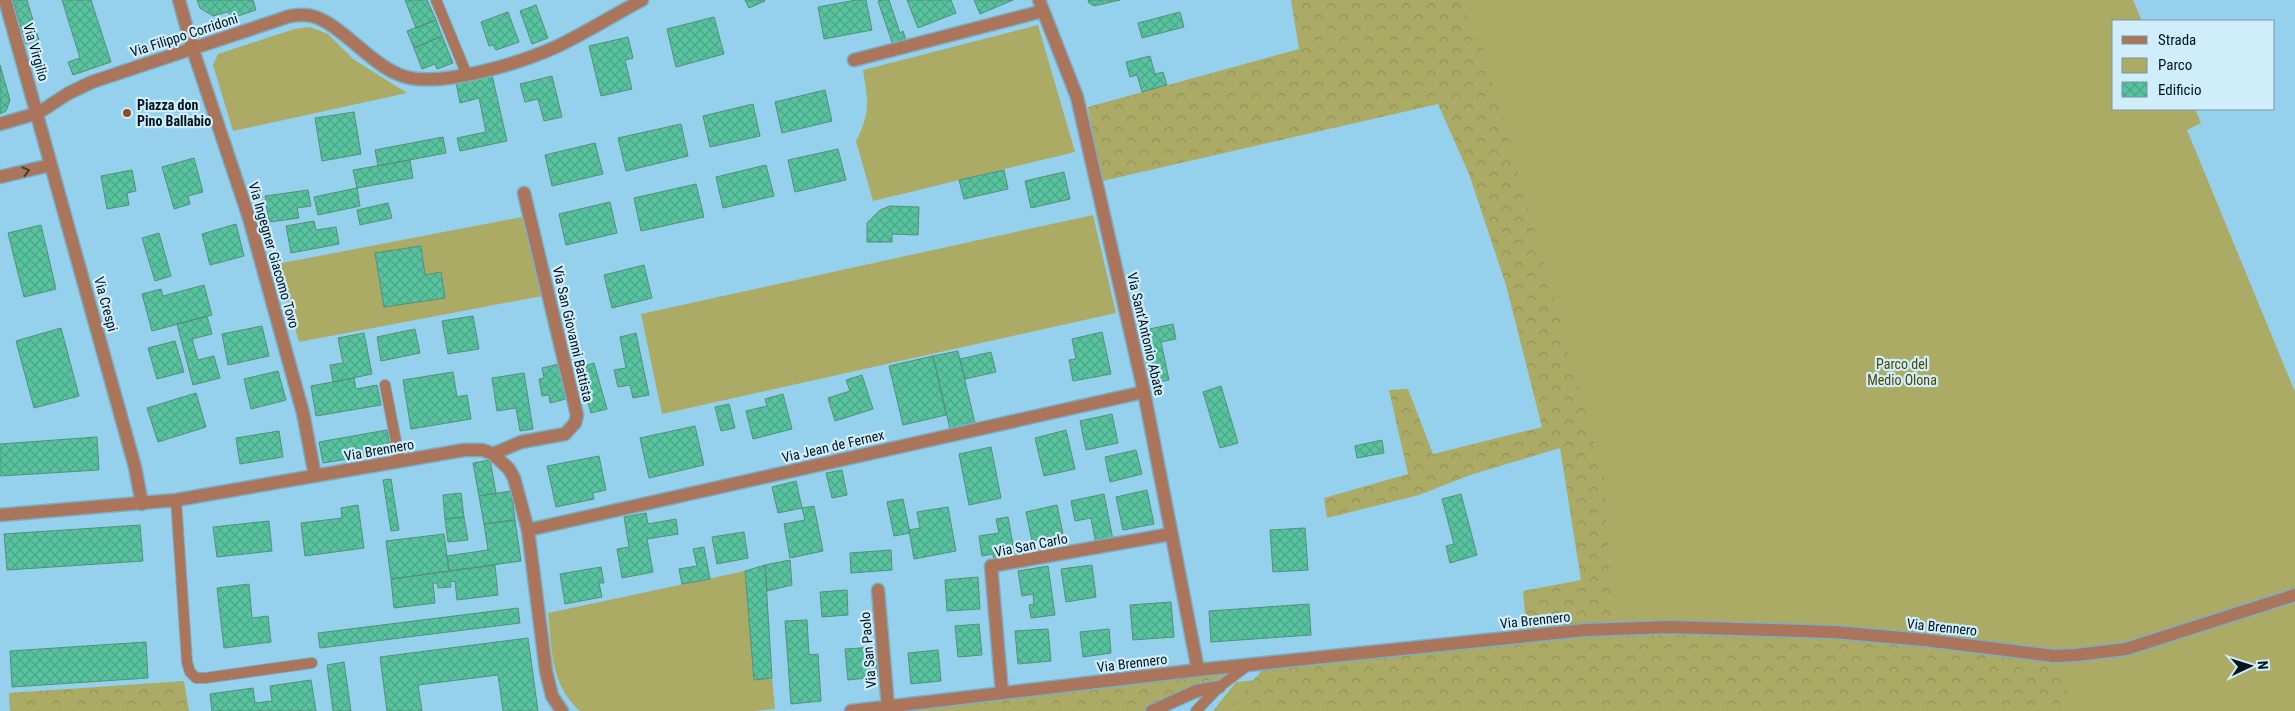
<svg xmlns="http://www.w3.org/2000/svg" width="2295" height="711" font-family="'Roboto Condensed',sans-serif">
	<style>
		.green { fill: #abab66 }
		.forest { fill: url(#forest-crowns) }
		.building { fill: url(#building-cross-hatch); stroke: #54907a }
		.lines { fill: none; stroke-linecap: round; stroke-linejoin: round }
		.service-casing { stroke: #7aaec7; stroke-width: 12 }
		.pedestrian-casing { stroke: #7aaec7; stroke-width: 15 }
		.minor-casing { stroke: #7aaec7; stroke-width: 15 }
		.service { stroke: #aa755a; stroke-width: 10 }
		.pedestrian { stroke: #aa755a; stroke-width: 12 }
		.minor { stroke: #aa755a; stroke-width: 12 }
		.oneway { stroke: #443b35 }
		.poi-dot { fill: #934d24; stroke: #d0edfb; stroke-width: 2 }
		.labels { text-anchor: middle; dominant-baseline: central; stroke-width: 4.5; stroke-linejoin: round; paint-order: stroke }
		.street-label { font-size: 14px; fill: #00141d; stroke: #d0edfb }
		.poi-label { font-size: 14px; font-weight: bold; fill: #00141d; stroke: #d0edfb; text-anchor: start }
		.park-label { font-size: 14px; fill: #4b4900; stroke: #d0edfb }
	</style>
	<defs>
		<pattern id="forest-crowns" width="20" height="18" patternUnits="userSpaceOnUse" patternTransform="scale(1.25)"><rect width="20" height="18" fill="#abab66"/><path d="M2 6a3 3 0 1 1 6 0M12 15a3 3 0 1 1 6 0" fill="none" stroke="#919258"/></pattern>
		<pattern id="building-cross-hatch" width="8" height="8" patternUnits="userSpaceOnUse" patternTransform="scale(1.25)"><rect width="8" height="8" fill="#58c39f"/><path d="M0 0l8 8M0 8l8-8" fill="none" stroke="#4ba788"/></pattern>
	</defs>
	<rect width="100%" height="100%" fill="#95d0ec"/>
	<!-- green -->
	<path class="green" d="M1428 0H2133L2142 21H2114V109H2195L2201 123 2187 130 2295 392V711H1213L1236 682 1614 646 1577 467Z
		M1038 25 1075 152 873 201 856 141C871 112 868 101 863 70Z
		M310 27 328 34 353 59 407 93 233 131 213 65 218 54 294 29Z
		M1093 215 1116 313 662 414 641 314Z
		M522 217 542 296 299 342 277 264Z
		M745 571 754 680 772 678 775 709 753 711H580C550 685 552 649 548 613Z"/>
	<!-- forest -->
	<path class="forest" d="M1291 0H1457L1480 37 1604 478 1613 629 1825 631 2059 661 2073 711H1226L1266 666 1527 636 1523 591 1581 580 1560 448 1470 475 1419 495 1327 518 1324 498 1408 474 1389 390 1408 389 1433 454 1542 427 1506 285 1469 174 1438 104 1098 182 1088 107 1299 49Z
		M1247 666 1153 711H852Z
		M184 681 189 711H10L9 693Z"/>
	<!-- building -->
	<path class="building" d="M13 0H27L39 40 26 44Z
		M62 0H91L111 62 73 75 68 62 80 58Z
		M197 0H253L256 10 235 17 227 12 213 16 200 8Z
		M405 0H427L436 20 416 28Z
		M745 0H764L765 1 749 8Z
		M856 0H866L872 30 824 39 818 7Z
		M882 0H889L900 33 903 31 906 40 893 45 878 1Z
		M907 0H951L956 13 918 28Z
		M974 0H1013L980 14Z
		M1088 0H1120L1094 6 1089 3Z
		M536 5 548 38 532 44 520 11Z
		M508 12 519 42 496 50 493 45 489 46 481 22Z
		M1180 12 1184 27 1142 38 1138 23Z
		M714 17 724 54 676 67 667 29Z
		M436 20 442 36 414 48 407 31Z
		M442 36 453 63 437 69 435 64 422 69 414 48Z
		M628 37 633 58 625 60 632 89 601 96 589 46Z
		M1150 56 1155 74 1163 72 1167 85 1142 92 1137 75 1130 77 1126 62Z
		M0 65 10 100 6 111 0 114Z
		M492 75 507 141 460 151 457 138 486 132 479 98 460 103 456 82Z
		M552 76 562 117 544 121 538 99 525 102 520 84Z
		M825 90 832 121 782 133 775 102Z
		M753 104 760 136 710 147 703 116Z
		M354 112 361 154 322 161 315 118Z
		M681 124 688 156 626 171 618 138Z
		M443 137 446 153 378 166 375 150Z
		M595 143 603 174 552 186 545 155Z
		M838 149 846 180 795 192 788 160Z
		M194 158 203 192 188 196 190 204 174 209 162 167Z
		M410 160 413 178 357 188 353 170Z
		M766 165 774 196 723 208 716 177Z
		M132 170 136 191 127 193 129 205 107 209 101 176Z
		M1004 170 1008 189 964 199 959 180Z
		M1064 172 1070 199 1031 208 1025 181Z
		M696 184 704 217 641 231 634 198Z
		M357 188 360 206 318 215 314 197Z
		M308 190 311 206 297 208 299 218 269 222 265 196Z
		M610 202 617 233 566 245 559 214Z
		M388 203 392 218 360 225 357 210Z
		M890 206 919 207 918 235 892 234V242H867V223L880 210Z
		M314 221 316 230 336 227 339 244 291 253 286 226Z
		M236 224 244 256 210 265 202 234Z
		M41 225 56 289 24 297 8 233Z
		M159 233 171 276 155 281 142 238Z
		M421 246 425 275 441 272 445 298 384 307 375 253Z
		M644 265 652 298 612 308 604 275Z
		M204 285 212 315 152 331 142 294 161 289 163 296Z
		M207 316 212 334 192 339 198 360 214 356 220 378 193 385 177 324Z
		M473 316 479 349 448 354 442 321Z
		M1173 324 1176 339 1161 342 1169 380 1151 383 1140 331Z
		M262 326 269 356 228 365 222 334Z
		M61 328 79 396 34 408 16 341Z
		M415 329 420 353 381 361 377 337Z
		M1102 332 1111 374 1073 381 1069 360 1076 359 1072 339Z
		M364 333 372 374 333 382 330 365 343 363 338 338Z
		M636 333 649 395 633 398 630 385 618 387 614 370 626 368 620 337Z
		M175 341 184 372 157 379 148 348Z
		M958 351 975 423 950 429 933 356Z
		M991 352 996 372 965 379 960 359Z
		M933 356 946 415 903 425 889 366Z
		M563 363 570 398 550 403 549 395 542 396 539 379 544 378 542 368Z
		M594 363 607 409 591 413 578 368Z
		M278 371 286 400 251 409 244 379Z
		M453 372 457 397 467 395 471 419 411 429 403 380Z
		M524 373 533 429 520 431 516 408 497 411 492 378Z
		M862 375 873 409 835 421 828 398 850 391 846 380Z
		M354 378 356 389 377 385 381 405 316 416 311 386Z
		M1221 386 1238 443 1220 448 1203 392Z
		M196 393 206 427 158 442 147 408Z
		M783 394 792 429 753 439 746 411 767 406 765 399Z
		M729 404 735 428 721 431 715 407Z
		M1112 414 1118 443 1086 450 1080 421Z
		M695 426 704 465 649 478 640 438Z
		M387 430 391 452 323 463 319 442Z
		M1066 430 1075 469 1044 476 1035 438Z
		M279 431 283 457 240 464 236 438Z
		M97 437 99 470 0 476V444Z
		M1382 440 1384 453 1357 458 1355 446Z
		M991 447 1001 498 969 505 959 454Z
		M1136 450 1142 474 1110 482 1105 457Z
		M599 456 606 490 593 493 594 499 556 507 547 466Z
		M490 460 496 493 479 496 473 463Z
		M842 470 847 495 832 498 826 473Z
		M391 479 399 530 391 531 383 480Z
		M796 481 802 508 778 513 772 487Z
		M1147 490 1154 524 1123 530 1116 497Z
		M511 491 515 520 484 524 479 496Z
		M461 493 464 517 445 519 443 495Z
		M1104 494 1113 540 1096 544 1091 518 1075 521 1071 501Z
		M1461 494 1477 555 1450 563 1446 546 1454 544 1442 499Z
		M903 499 910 533 894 536 887 502Z
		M358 505 364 548 305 556 301 523 342 518 341 508Z
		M1057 505 1063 534 1032 541 1026 512Z
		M814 506 823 551 790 558 784 524 805 520 802 508Z
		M948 507 956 551 914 559 909 530 920 528 917 512Z
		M646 513 648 524 676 519 678 534 647 539 653 572 622 578 617 549 629 547 624 517Z
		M464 517 468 540 448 542 445 519Z
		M1008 517 1015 556 994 560 993 554 982 556 979 536 999 533 996 519Z
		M515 520 521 561 449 571 447 556 488 550 484 524Z
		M269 521 272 551 217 557 213 527Z
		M140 525 143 561 7 570 4 534Z
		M1305 528 1308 570 1273 572 1270 530Z
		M744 532 748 558 717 564 712 537Z
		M444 534 449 571 391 579 386 541Z
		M704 547 710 579 682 584 679 569 697 566 693 549Z
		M891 550 892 570 851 573 850 553Z
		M790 560 792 585 767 591 765 565Z
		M495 565 498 595 457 600 455 581 450 582 451 587 438 588 437 583H433L435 603 394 608 391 579Z
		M765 565 772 678 754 680 745 571Z
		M1092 565 1096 597 1066 602 1061 569Z
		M1048 566 1055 615 1031 618 1029 605 1034 604 1033 594 1022 596 1018 571Z
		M601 567 604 583H599L602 597 565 604 560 574Z
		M978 577 980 609 947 611 945 580Z
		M249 584 252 618 268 616 271 642 224 648 217 588Z
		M847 590 848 615 822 617 820 592Z
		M1171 602 1174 637 1133 640 1130 605Z
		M1309 604 1311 635 1211 642 1209 611Z
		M518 608 520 623 320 648 318 633Z
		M807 620 809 655 818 654 821 701 791 704 785 621Z
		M979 624 982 655 958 657 955 626Z
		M1048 629 1051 661 1018 664 1015 631Z
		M1109 629 1111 653 1083 657 1080 632Z
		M528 638 538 711H503L498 675 418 685 422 711H387L380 657Z
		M146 642 148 678 12 687 10 651Z
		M875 647 878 677 848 680 845 649Z
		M938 650 941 681 911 684 908 653Z
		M344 662 351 711H333L327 665Z
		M311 680 316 711H212L210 694 253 688 255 703 272 701 270 686Z"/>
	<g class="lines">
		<defs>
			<path id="service" d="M436 0 467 75
				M385 385 400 462
				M176 500 187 662 190 672 196 678H205L312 663
				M1196 711 1219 687 1247 666"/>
			<path id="pedestrian" d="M1152 711 1196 691 1219 687"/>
			<path id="minor" d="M5 0 135 467 142 504
				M179 0 192 47 249 218 303 413 315 476
				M1039 0 1077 97 1144 392 1198 670
				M854 60 1043 11
				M0 124 38 113 69 93 92 82 290 16C297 15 305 14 312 16 340 23 369 63 400 75 437 90 523 62 558 46 587 32 614 15 642 0
				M0 177 51 165
				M493 454 521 442 565 434 575 423 577 415 524 193
				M0 515 176 500 464 450H483L493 454 509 469 514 478 528 530 546 671 552 696 562 711
				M528 530 1144 392
				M878 590 888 707
				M1002 693 991 566 1171 534
				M851 711 1198 670 1585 630 1669 627 1834 632 1925 640 2054 656 2076 655 2126 649 2295 595"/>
		</defs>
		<!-- service casing -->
		<use href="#service" class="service-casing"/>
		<!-- pedestrian casing -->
		<use href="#pedestrian" class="pedestrian-casing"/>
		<!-- minor casing -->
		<use href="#minor" class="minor-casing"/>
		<!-- service -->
		<use href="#service" class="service"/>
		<!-- pedestrian -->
		<use href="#pedestrian" class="pedestrian"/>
		<!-- minor -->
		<use href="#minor" class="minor"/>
	</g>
	<!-- one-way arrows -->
	<defs><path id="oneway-chevron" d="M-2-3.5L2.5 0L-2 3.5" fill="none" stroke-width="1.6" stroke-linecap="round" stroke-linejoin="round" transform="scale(1.25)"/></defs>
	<use class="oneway" href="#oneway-chevron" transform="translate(26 171) rotate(-14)"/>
	<!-- markers -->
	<circle class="poi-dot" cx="127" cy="113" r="5"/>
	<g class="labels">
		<!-- street labels -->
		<g class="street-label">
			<text transform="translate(184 35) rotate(-18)">Via Filippo Corridoni</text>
			<text transform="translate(36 52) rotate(74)">Via Virgilio</text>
			<text transform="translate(274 255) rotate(74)">Via Ingegner Giacomo Tovo</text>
			<text transform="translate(106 304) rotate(75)">Via Crespi</text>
			<text transform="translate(573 334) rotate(77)">Via San Giovanni Battista</text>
			<text transform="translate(1146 334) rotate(77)">Via Sant'Antonio Abate</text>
			<text transform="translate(833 446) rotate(-13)">Via Jean de Fernex</text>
			<text transform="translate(379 450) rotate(-10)">Via Brennero</text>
			<text transform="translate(1031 545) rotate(-11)">Via San Carlo</text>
			<text transform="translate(1535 620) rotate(-6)">Via Brennero</text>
			<text transform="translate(1942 627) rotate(6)">Via Brennero</text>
			<text transform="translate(868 650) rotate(-95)">Via San Paolo</text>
			<text transform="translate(1132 663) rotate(-7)">Via Brennero</text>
		</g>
		<!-- poi labels -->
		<g class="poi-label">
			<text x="137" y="105">Piazza don<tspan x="137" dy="16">Pino Ballabio</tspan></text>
		</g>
		<!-- park labels -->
		<g class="park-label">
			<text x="1902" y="364">Parco del<tspan x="1902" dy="16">Medio Olona</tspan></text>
		</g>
	</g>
	<!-- legend -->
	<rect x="2112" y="20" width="162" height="90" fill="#d0edfb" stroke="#7d96a2"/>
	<rect x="2122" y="36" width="25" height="8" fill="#aa755a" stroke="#7d96a2"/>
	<text x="2158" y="45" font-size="15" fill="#00141d">Strada</text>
	<rect x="2122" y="58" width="25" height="15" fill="#abab66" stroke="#7d96a2"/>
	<text x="2158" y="70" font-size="15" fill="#00141d">Parco</text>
	<rect x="2122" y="82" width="25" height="15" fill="url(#building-cross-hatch)" stroke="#7d96a2"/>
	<text x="2158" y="95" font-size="15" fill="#00141d">Edificio</text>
	<!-- north arrow -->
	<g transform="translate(2250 666) rotate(86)" stroke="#d0edfb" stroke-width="4" paint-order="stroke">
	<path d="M0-4L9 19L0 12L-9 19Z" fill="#00141d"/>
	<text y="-8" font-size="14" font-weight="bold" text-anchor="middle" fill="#00141d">N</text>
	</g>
</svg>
